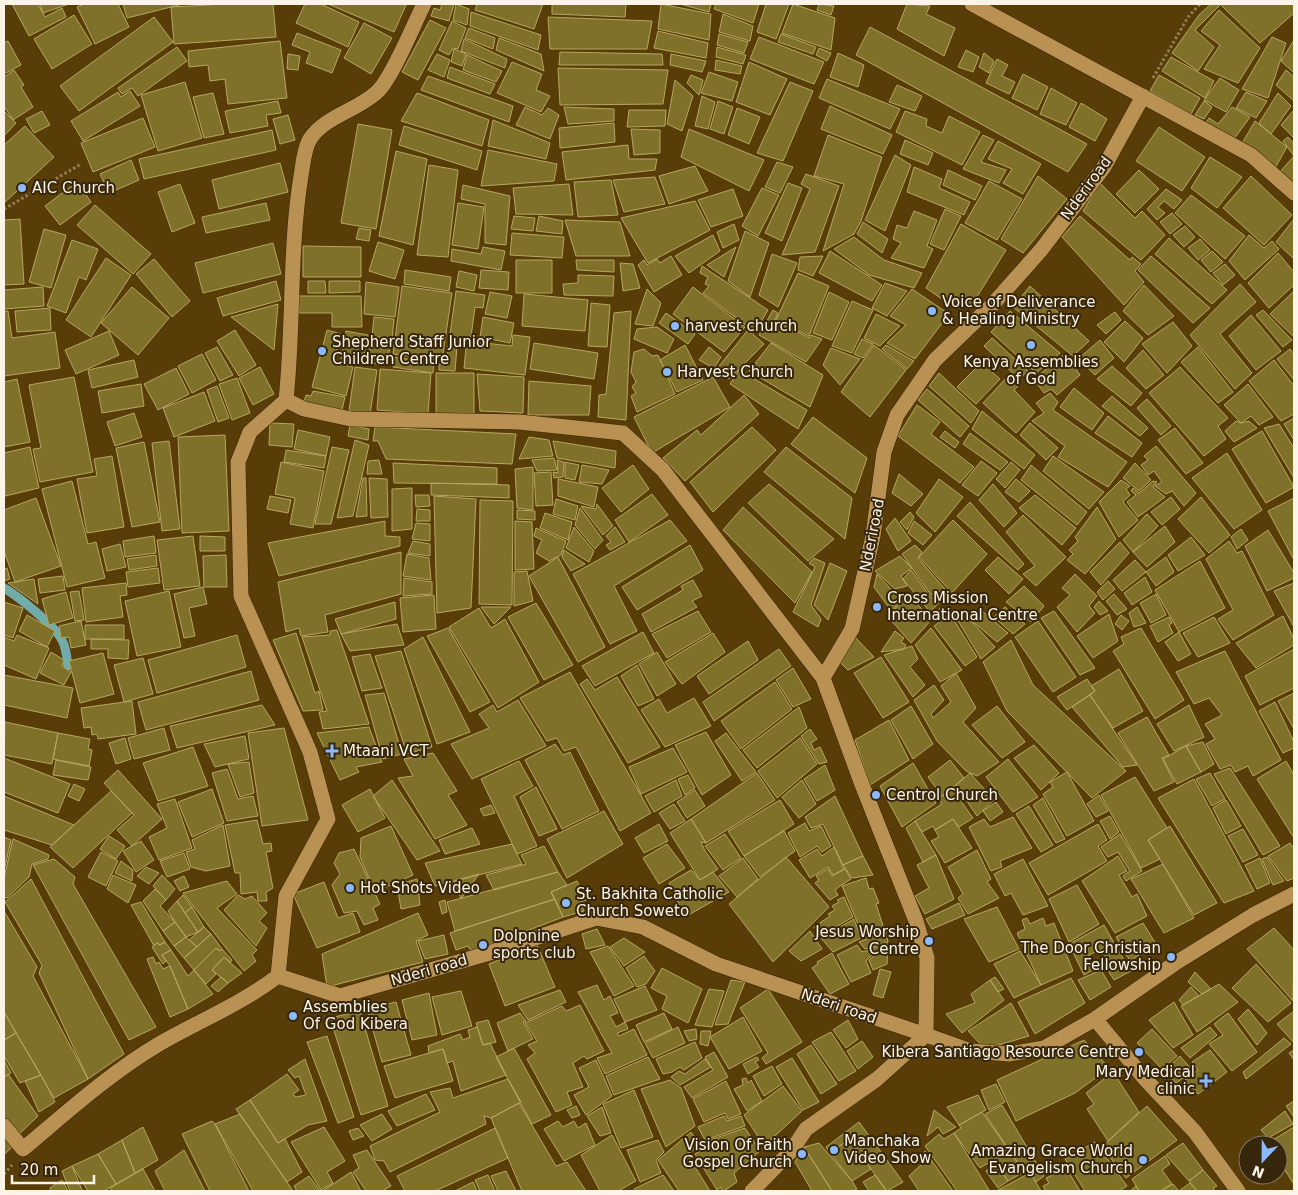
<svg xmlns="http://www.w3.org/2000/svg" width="1298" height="1195" font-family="'DejaVu Sans',sans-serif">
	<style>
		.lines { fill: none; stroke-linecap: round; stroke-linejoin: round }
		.stream { stroke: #71acaa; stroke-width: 9 }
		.building { fill: #7f7129; stroke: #b5a760 }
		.minor-casing { stroke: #392603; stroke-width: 16 }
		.path { stroke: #937e58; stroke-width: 3; stroke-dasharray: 2.5 2.5; stroke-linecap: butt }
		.minor { stroke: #b89153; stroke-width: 15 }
		.poi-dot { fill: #8cb9fc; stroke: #36260c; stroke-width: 2 }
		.labels { text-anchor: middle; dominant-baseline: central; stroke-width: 4; stroke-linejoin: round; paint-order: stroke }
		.poi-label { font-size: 15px; fill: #fcf4e7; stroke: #36260c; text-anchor: start }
		.street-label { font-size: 15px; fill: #fcf4e7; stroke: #36260c }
	</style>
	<rect width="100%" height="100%" fill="#593d09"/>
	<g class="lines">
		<!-- stream -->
		<path class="stream" d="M4 588C18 596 55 626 62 640 66 647 67 658 68 666"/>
	</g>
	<!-- building -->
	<path class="building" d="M12 4H38L45 17 62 8 66 17 29 36Z
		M40 4H69L43 13Z
		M84 4H118L129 27 95 44 77 7Z
		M123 4H183L127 18Z
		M226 4H273L276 37 174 44 171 7Z
		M305 4H321L359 22 348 47 296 23Z
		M328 4H404L406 5 394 32Z
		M442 4H454L449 21 431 16 434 8 440 10Z
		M456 4 469 9 467 25 453 20Z
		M477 4H543L534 29 475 10Z
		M552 4H626L625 17 552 14Z
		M661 4 711 14 709 40 658 29Z
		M680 4H711L709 12Z
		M716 4H759L753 23 714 9Z
		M766 4H789L776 39 757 32Z
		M793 4 835 18 831 50 782 33Z
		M819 4 834 6 831 15 817 10Z
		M907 4 930 6 926 14 955 28 944 56 897 29Z
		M1211 4H1221L1195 30 1214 47 1198 71 1172 53 1199 15Z
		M1224 4H1294V13L1260 43 1221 5Z
		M1219 10 1260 48 1238 83 1204 69 1220 45 1201 31Z
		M471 12 541 35 538 50 470 26Z
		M723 14 753 26 750 41 719 32Z
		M74 15 92 44 52 69 34 39Z
		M154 17 173 42 79 111 60 86Z
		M548 17 652 21 647 49H550Z
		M430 20 446 28 418 80 402 72Z
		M452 21 466 28 458 49 453 48 449 55 439 50Z
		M364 23 392 38 371 74 344 58Z
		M870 27 1087 144 1068 172 856 55Z
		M469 28 495 38 493 49 465 38Z
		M658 31 708 43 706 58 654 48Z
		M297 33 341 50 332 73 306 63 310 52 292 45Z
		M719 34 748 42 744 53 717 45Z
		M781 34 816 47 813 54 778 42Z
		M759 37 824 62 814 84 750 59Z
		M1272 37 1286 43 1268 98 1242 89Z
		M499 38 541 54 544 71 496 50Z
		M464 39 507 59 505 68 461 51Z
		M1294 40V73L1281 61Z
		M8 41 21 65 4 74V43Z
		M280 41 287 98 228 104 225 79 210 81 208 65 189 67 188 51Z
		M177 47 187 61 138 96 132 88 122 94 118 88Z
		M717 47 746 55 743 64 716 57Z
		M819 48 831 53 827 61 816 55Z
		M454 49 466 54 462 66 451 62Z
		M966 50 979 57 973 72 958 67Z
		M560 52 662 54 663 65H559Z
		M838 53 864 65 858 87 830 77Z
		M984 53 994 61 989 73 979 67Z
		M288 54 300 56 298 70 287 69Z
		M437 54 450 60 444 77 428 70Z
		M671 54 706 61 702 72 670 65Z
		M467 55 502 71 496 82 463 70Z
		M1171 57 1214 81 1205 98 1162 71Z
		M997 59 1008 65 1002 76 1015 82 1009 94 986 83Z
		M716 60 742 66 740 74 715 70Z
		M512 62 542 74 536 90 550 96 541 112 497 93Z
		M749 62 787 79 770 115 736 102Z
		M450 67 495 84 490 94 447 78Z
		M558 68 668 70 663 104 560 105Z
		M14 70 24 85 21 87 33 107 13 120 4 106V77Z
		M1286 70 1294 77V101L1276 85Z
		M709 72 738 82 732 101 701 93Z
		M1023 74 1048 87 1037 110 1012 98Z
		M691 75 703 80 699 95 687 83Z
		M1159 75 1200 98 1191 114 1150 91Z
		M428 76 513 106 509 122 421 90Z
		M1220 78 1239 90 1226 112 1204 100Z
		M827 79 900 109 890 129 819 98Z
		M675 80 693 96 682 131 667 124Z
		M185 82 202 138 158 151 141 95Z
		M790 82 813 91 783 161 757 153Z
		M897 85 922 96 915 111 889 102Z
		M1051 88 1077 103 1066 125 1040 114Z
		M130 91 140 106 83 141 71 121 118 92 121 97Z
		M1246 92 1267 101 1256 118 1236 108Z
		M213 93 224 134 204 138 193 97Z
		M417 93 489 120 482 146 401 121Z
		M1278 93 1291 106 1271 134 1259 123Z
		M702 96 715 102 708 129 695 126Z
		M278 101 281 113 266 115 268 126 230 133 225 111Z
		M718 101 733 107 724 134 710 129Z
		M1204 101 1212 107 1204 119 1195 115Z
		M1081 103 1107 119 1095 141 1069 127Z
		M830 106 892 135 883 154 821 129Z
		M525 107 542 115 548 108 559 115 550 139 516 125Z
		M564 107 614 109V121L568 124Z
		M1232 107 1250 117 1234 139 1204 126 1209 118 1218 124Z
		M737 108 760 117 749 144 728 135Z
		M629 110H666L665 126 627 127Z
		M1294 110V138L1281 125Z
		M4 111 16 123 4 136Z
		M42 111 50 125 34 133 26 119Z
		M905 111 927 119 926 126 942 133 949 116 980 132 962 165 896 132Z
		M288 115 295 140 280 144 273 119Z
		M143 118 155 147 93 172 81 143Z
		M493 120 550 143 546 159 488 146Z
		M1255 121 1287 147 1275 168 1241 145Z
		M614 123 615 142 560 148 559 128Z
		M358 124 392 130 376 229 341 223Z
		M25 126 54 157 4 203V145Z
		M404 126 482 151 477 170 399 145Z
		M1159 127 1205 157 1182 191 1136 161Z
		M631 129 660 130V153L634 155Z
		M689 129 764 160 749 191 681 157Z
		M272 130 276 150 144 179 139 159Z
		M828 135 882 157 861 221 854 234 823 251 844 184 814 176Z
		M983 135 994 140 981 162 1006 170 999 183 963 169Z
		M1288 137 1294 144V184L1279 173 1294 156 1283 141Z
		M905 140 933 153 928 165 900 154Z
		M998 141 1041 164 1023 194 1003 183 1012 169 988 159Z
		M628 145 629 159H657L655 170 566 180 562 152Z
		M488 150 557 164 554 181 481 186Z
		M396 151 427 159 413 245 379 236Z
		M895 155 911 165 885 231 865 220Z
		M1210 157 1242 177 1217 208 1191 188Z
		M131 160 139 180 109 193 100 174Z
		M777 162 793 167 780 193 765 187Z
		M280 163 288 192 219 209 212 180Z
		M429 165 458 170 448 257 417 255Z
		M695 166 708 191 669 204 659 176Z
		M914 167 942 179 939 188 970 202 964 215 907 192Z
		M948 170 982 186 975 200 943 185Z
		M1139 170 1159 189 1135 213 1116 194Z
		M806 174 839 186 815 252 782 255 810 189 801 184Z
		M1038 176 1067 199 1023 253 1001 239Z
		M1251 176 1292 215 1264 245 1223 208Z
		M655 177 665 204 624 212 613 180Z
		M611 180 618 215 578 217 574 182Z
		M989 181 1022 199 997 240 965 223Z
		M77 182 91 202 60 225 45 206Z
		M788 183 802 188 782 241 765 233Z
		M1100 183 1135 218 1142 211 1165 235 1141 260 1083 211Z
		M180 184 195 223 172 232 158 192Z
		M569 184 573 215 516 214 513 188Z
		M463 185 510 196 506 245 485 243V204L461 199Z
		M762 188 779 195 758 236 742 226Z
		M733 189 743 216 711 227 698 200Z
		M1166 189 1182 200 1174 209 1164 201 1158 207 1165 213 1157 220 1147 209Z
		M1191 195 1245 236 1225 259 1175 213Z
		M695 201 710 230 648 263 621 218Z
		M266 203 270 220 206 233 202 217Z
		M458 203 484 207 478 249 452 245Z
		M95 205 151 254 133 274 77 225Z
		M945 209 961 216 944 250 930 244Z
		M914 211 937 220 927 246 933 249 924 268 891 258 901 243 893 239 897 225 907 228Z
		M1172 213 1182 224 1170 234 1160 222Z
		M514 216 535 218 533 231 511 229Z
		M539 216 563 221 562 234 536 231Z
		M1080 216 1130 260 1132 257 1141 264 1135 271 1144 282 1124 305 1062 237Z
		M20 219 24 284 4 285V220Z
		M1294 219V259L1276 242Z
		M565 220 620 222 630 256H576Z
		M863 222 888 239 882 253 857 234Z
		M734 224 739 240 723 248 717 232Z
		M961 224 1006 250 970 308 958 298 952 306 926 288Z
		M1185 226 1195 237 1184 247 1173 235Z
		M359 228 371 230 369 241 356 239Z
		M44 229 66 235 51 288 29 282Z
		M745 231 769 243 750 297 728 281Z
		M512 233 564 237 562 258 510 255Z
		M713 235 720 251 689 273 675 256Z
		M1249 235 1264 248 1272 241 1279 249 1245 280 1229 261Z
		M854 237 884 260 922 273 914 288 869 275 834 249Z
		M1169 238 1227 290 1212 304 1155 254Z
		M1200 239 1210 250 1198 260 1188 248Z
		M72 240 98 249 86 280 79 277 66 313 47 306Z
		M378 242 404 250 395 279 369 271Z
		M273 243 281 274 203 293 195 263Z
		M303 246 361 247V277H303Z
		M483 247 505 251 501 270 451 261 452 249 481 254Z
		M736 247 724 277 707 265Z
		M830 251 882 285 872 301 819 273Z
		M1212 251 1223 262 1211 272 1201 260Z
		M1278 253 1294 272V285L1269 308 1248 283Z
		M772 254 797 263 778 307 759 295Z
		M671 256 682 275 654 292 638 265 644 260 647 265 657 259 660 263Z
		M823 256 813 276 798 270 800 257Z
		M1151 256 1210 308 1193 323 1138 270Z
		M106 258 131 275 91 337 66 320Z
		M154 259 190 301 172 317 136 274Z
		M516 260H552V293H516Z
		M576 260H614V272L577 270Z
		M620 263 633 264 640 288 623 291Z
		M1225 264 1235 275 1223 285 1213 273Z
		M702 266 768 310 755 332 703 293 709 286 705 284 708 277 700 273Z
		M405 270 451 277 449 291 404 284Z
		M481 270 509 272 508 290 479 288Z
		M459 271 477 275 474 291 456 287Z
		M798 273 829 286 809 336 776 320Z
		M578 275 614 276 613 296 564 295 563 284 578 283Z
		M276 281 281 300 223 316 217 298Z
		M308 281H325L326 293H308Z
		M329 281H360V292L329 293Z
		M366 282 399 287 395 317 364 314Z
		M885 283 907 291 887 316 872 308Z
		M1240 284 1256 302 1220 334 1252 373 1235 389 1190 335Z
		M1144 285 1174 316 1148 335 1123 311Z
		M402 286 452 293 442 361 393 354Z
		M1030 286 1089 341 1073 356 1013 307Z
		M43 287 44 306 4 309V290Z
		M132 287 169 318 138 355 101 323Z
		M693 287 745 327 724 352 673 314Z
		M647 289 661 303 653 326 635 324Z
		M912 289 949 314 915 359 887 343 906 325 890 316Z
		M456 291 485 295 483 308 475 307 470 344 449 341Z
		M1294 291V337L1270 314Z
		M490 292 512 296 507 318 485 314Z
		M829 292 849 302 832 340 813 333Z
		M524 294 588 300 585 331 522 326Z
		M299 296H361L362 327H332V313H299Z
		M852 301 873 310 852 353 832 346Z
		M591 303 610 305 607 347 588 346Z
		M278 304 274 350 231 317Z
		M50 308 51 330 17 332 15 311Z
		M773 310 778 313 775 320 809 338 811 335 822 339 806 362 759 335Z
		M1263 310 1292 340 1283 347 1256 315Z
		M4 311H8L12 338 55 332 60 368 4 376Z
		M631 311 626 420 598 417 599 395 606 394 614 313Z
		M1010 311 1060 353 1036 373 991 332Z
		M1115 312 1121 320 1106 334 1097 325Z
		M666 313 695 334 688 344 659 323Z
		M876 314 900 326 880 346 864 338Z
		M1251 315 1281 351 1256 370 1229 336Z
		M374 317 394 319 392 339 372 336Z
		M483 317 514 323 510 343 480 337Z
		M1125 321 1143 338 1124 362 1104 342Z
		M1173 322 1192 346 1167 373 1142 344Z
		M657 327 674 339 667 353 634 339 637 329Z
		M235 330 256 365 239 376 217 341Z
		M327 330 341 334 334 361 353 367 346 396 312 387Z
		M748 330 764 344 729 379 716 370Z
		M109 331 119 355 76 374 65 350Z
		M346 331 368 335 362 364 341 360Z
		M513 335 530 337 525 375 464 368 466 348 474 349 475 342 512 346Z
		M992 338 1028 371 1019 379 984 346Z
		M371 339 390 341 388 365 368 363Z
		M862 339 873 344 863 358 854 354Z
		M1100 340 1114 358 1095 375 1078 359Z
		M534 343 598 353 594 379 530 369Z
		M771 343 823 375 810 407 749 371Z
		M685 345 703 380 677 392 660 360Z
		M874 345 906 370 870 417 841 392Z
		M886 345 914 361 907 369 882 349Z
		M448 346 457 347 455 371 439 370V364L447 365Z
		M217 347 233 375 220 381 205 353Z
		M709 347 721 357 714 368 699 360Z
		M1198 347 1233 392 1218 403 1181 362Z
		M831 348 860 359 840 385 823 365Z
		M644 349 652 356 658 355 675 394 637 412 631 396 636 393 632 387 636 382 631 372 634 352Z
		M1290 349 1294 354V380L1277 359Z
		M1143 350 1164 375 1146 389 1126 368Z
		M202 354 216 380 192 393 178 366Z
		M1065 354 1080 375 1057 395 1051 389 1044 393 1034 379Z
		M988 356 998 365 991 371 1000 379 976 404 957 387Z
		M394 357 434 363 433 373 393 367Z
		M134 360 138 377 92 388 88 370Z
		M1274 360 1294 386V414L1281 421 1249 381Z
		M1112 366 1142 393 1131 406 1097 379Z
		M260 367 274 394 253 405 239 378Z
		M355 367 377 370 370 414 349 411Z
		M1180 367 1228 418 1218 426 1226 439 1204 456 1149 393Z
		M176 368 189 394 158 410 144 384Z
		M380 369 431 373 428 414 377 410Z
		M739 370 807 410 798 429 730 384Z
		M436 373H474V414H436Z
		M939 373 979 411 971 423 929 386Z
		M477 374 524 377 523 413 480 411Z
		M1008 376 1019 385 1014 390 1035 412 1016 433 983 403Z
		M74 377 93 472 40 482 33 449 41 448 29 385Z
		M713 377 730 407 652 453 634 417Z
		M237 378 250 413 232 420 219 384Z
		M17 379 30 442 4 447V382Z
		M529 381 591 386 589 415H528Z
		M141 384 144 406 102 413 98 391Z
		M1248 384 1273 417 1259 425 1251 416 1241 423 1224 405Z
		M217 386 229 418 218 422 207 390Z
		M1074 388 1104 413 1092 430 1060 407Z
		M927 389 969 426 960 437 918 400Z
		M313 391 345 397 342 410 304 402 306 395 311 396Z
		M204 392 215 421 174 437 163 408Z
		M1050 393 1058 402 1053 410 1127 462 1108 487 1058 457 1065 446 1032 421 1044 413 1036 403Z
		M744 395 759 414 685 481 663 458 697 430 701 435Z
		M1112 396 1148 428 1140 436 1102 406Z
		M1147 399 1171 426 1161 435 1137 408Z
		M917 405 940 422 931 434 974 467 960 483 898 436Z
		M982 411 1035 455 1024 469 972 429Z
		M134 413 142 437 115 446 107 422Z
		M1108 416 1142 443 1132 457 1095 433Z
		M813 417 867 458 855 493 791 444Z
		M1294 418V440L1284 424Z
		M1236 421 1241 423 1249 421 1257 428 1234 442 1225 431Z
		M270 423 294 424 292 447 269 445Z
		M1030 423 1058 448 1046 460 1020 435Z
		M1279 424 1294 448V478L1264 428Z
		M350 425 369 429 368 440 348 436Z
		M375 427 516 434 512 464 386 459 378 441H373Z
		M752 427 776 450 713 512 690 482Z
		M1175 428 1203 463 1186 474 1158 440Z
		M298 430 330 437 326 456 294 449Z
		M945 431 959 442 955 448 940 437Z
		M1262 431 1294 487 1266 503 1232 449Z
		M970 433 1008 462 1000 470 963 444Z
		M225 435 229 531 182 533 178 437Z
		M529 437 549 440 553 456 519 459Z
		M355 440 369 445 353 516 337 518Z
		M169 441 180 529 162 531 152 443Z
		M553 441 616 451 615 468 557 458Z
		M144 442 160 522 132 527 116 448Z
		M1156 446 1196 493 1184 506 1172 491 1166 494 1155 486 1162 482 1154 471 1148 475 1141 465 1148 460 1144 456Z
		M30 447 39 488 5 496 4 453Z
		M332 447 349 450 331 524H315Z
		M786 447 852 498 845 539 764 472Z
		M286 450 326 456 324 468 284 462Z
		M1227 453 1262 510 1234 529 1192 478Z
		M112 456 124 527 87 533 77 479 97 476 94 459Z
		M1053 456 1104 492 1089 509 1043 471Z
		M554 458 557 470 537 471 532 460Z
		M379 460 382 474H367L368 461Z
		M557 460 564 462 563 477 554 478 553 472 558 473Z
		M981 461 997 473 978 496 962 485Z
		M281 462 324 471 313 528 290 524 295 498 275 494Z
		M565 462 579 465 575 480 565 478Z
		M1011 462 1020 470 1005 488 996 479Z
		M393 463 497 468V484L394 483Z
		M1135 463 1151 480 1139 491 1123 478Z
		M582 465 609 470 602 484 579 482Z
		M633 465 649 489 621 512 602 488Z
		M1031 465 1087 512 1077 525 1021 480Z
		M533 467V510L517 508 515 469Z
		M551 472 553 505 536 506 534 473Z
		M899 474 923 494 911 506 892 493Z
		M363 478H366L367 516 356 517Z
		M369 478 387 479 388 517 371 518Z
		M558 479 598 487 594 507 558 496Z
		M939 479 963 497 935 532 916 513Z
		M1016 479 1030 491 1019 502 1005 492Z
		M1121 480 1130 486 1126 489 1130 495 1123 502 1138 520 1119 537 1099 502Z
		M72 481 88 544 96 542 105 578 67 587 42 489Z
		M1153 481 1157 482 1153 487 1165 497 1138 517 1127 502 1136 495 1131 491 1133 488 1139 493Z
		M431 483 509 485V498L431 495Z
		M769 484 834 539 808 561 748 503Z
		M993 484 1017 513 1004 527 979 500Z
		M412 488V529L392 531V489Z
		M652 494 668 515 629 542 615 520Z
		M415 495H429L430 506 416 507Z
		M1035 495 1076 528 1062 545 1019 508Z
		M270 496 291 500 288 513 267 509Z
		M434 496 476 499 471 608 437 613Z
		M1171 497 1180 509 1162 525 1151 512Z
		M1201 497 1230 535 1209 553 1178 519Z
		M36 498 61 566 15 582 4 551V510Z
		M1294 498V560L1268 511Z
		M556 499 578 506 575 520 553 514Z
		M480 500 513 501 512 605 479 604Z
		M970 502 1024 564 1018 570 957 516Z
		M597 504 613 526 603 535 581 506 596 509Z
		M743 507 812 572 795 603 723 530Z
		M1097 507 1116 539 1085 574 1067 560 1073 554 1069 550 1078 541 1075 537Z
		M580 508 603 540 595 549 575 525Z
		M417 509 430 510V521H416Z
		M517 510 535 511V520L517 519Z
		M910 512 914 517 907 530 900 522Z
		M545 513 572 522 568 540 540 528Z
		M1147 514 1158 526 1133 552 1123 540Z
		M1023 515 1066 557 1036 586 1023 574 1035 566 1006 532Z
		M895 518 911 541 898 551 886 529Z
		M670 520 687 541 614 586 637 631 610 644 573 574Z
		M953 520 987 554 952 593 919 557Z
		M385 521V536L400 537V546L279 576 268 543Z
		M515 521 532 522 534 569 515 570Z
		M914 521 932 535 923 545 908 533Z
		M416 523 430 524V541L412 539Z
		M1165 526 1175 542 1147 567 1133 552Z
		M574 527 594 551 589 562 566 548Z
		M615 527 625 542 610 550 606 545 611 542 606 536Z
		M536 528 566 541 561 555 549 561 536 553 542 540 534 536Z
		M1241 529 1248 540 1237 549 1231 537Z
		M1268 530 1294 573V578L1267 591 1245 546Z
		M154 536 156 553 125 557 123 541Z
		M193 536 200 586 164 590 157 540Z
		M200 536 225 537V551H200Z
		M1191 537 1205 555 1178 571 1168 555Z
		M413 541 430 544V556L408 553Z
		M1229 541 1237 553 1242 551 1274 615 1233 640 1218 619 1233 610 1206 559Z
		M1120 542 1129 553 1101 585 1090 572Z
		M120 544 126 567 107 571 102 549Z
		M690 545 703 570 637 610 622 587Z
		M915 545 922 552 918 558 945 589 931 595 902 554Z
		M564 550 585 564 571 571 562 557Z
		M401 552V594L325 615 328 632 301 636 299 628 286 632 278 582Z
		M407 554 429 558 431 580 403 576Z
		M156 555 157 566 129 570 127 559Z
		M226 555 227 587H204L203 556Z
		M900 556 912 568 901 576 907 586 895 589 875 571Z
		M558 557 605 647 578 662 529 576Z
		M998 557 1023 579 1009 594 985 570Z
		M1166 557 1174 572 1156 586 1146 572Z
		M814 558 825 563 811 605 821 619 818 627 793 612 815 567 809 563Z
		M1135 560 1146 572 1122 591 1113 580Z
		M1200 561 1225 608 1179 632 1155 590Z
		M830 563 847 571 828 620 814 605Z
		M7 568 10 579 4 581V569Z
		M158 568 160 583 128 587 126 572Z
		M911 570 929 595 939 603 930 612 903 579Z
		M527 571 533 601 514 606V572Z
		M877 574 900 599 892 612 874 587Z
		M1075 574 1097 596 1089 606 1095 613 1077 632 1057 607 1070 595 1062 588Z
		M63 576 65 590 40 593 38 579Z
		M1145 577 1152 592 1132 605 1124 593Z
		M404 578 432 582V594L403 596Z
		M34 579 38 604 8 583Z
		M693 580 702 596 692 601 697 607 651 632 642 614 683 590 681 586Z
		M1108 581 1115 589 1103 600 1097 592Z
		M126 583 127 595 120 596 123 617 86 622 82 588Z
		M1294 583V627L1274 591Z
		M1024 586 1044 606 1031 622 1006 602Z
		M203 587 207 604 189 608 195 636 184 638 174 594Z
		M79 591 84 620 75 621 70 592Z
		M169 591 181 647 137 656 125 601Z
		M66 592 73 618 49 625 42 599Z
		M906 593 932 619 911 643 889 618Z
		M1114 594 1127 609 1117 615 1106 601Z
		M1156 594 1166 615 1151 623 1140 603Z
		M434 595 436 629 403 632 400 598Z
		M1099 601 1108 611 1100 615 1094 607Z
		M4 602 23 608 13 638 4 635Z
		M395 602 396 619 341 634 335 619Z
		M536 603 573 665 544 680 508 617Z
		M481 607H511L494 624Z
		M942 607 946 613 941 617 937 611Z
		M1005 607 1025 624 1013 634 994 617Z
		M1137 607 1146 623 1134 627 1129 613Z
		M479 608 491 628 505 619 539 682 498 708 449 627Z
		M698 611 711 632 667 658 652 634Z
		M982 611 1008 633 997 642 972 621Z
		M1054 611 1095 668 1080 675 1041 618Z
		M963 612 995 647 981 659 954 614Z
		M950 614 977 657 965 666 934 626Z
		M1109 614 1118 641 1093 658 1077 636Z
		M27 615 55 631 47 647 19 631Z
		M1121 615 1129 621 1122 630 1115 624Z
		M1283 616 1294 639V645L1256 668 1236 643Z
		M1169 617 1172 623 1169 625 1173 633 1158 642 1150 626Z
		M1214 617 1230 643 1198 657 1183 633Z
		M81 621 86 645 71 648 69 637 61 638 59 626Z
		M1038 621 1076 677 1053 692 1015 637Z
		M397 624 404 645 350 651 341 634Z
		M85 625H124V639H85Z
		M448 628 490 702 470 712 427 636Z
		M931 628 962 670 940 682 915 645Z
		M1141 628 1184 700 1155 719 1113 651 1124 644 1121 637Z
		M337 630 369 724 323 729 319 712 327 711 302 637 330 635V631Z
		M895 631 904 638 901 642 906 645 904 649 881 652Z
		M643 632 654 653 595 686 582 666Z
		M1179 632 1191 654 1178 661 1165 642Z
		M296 633 315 693 319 691 323 710 303 711 273 640Z
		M713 633 725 652 682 684 665 662Z
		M17 635 49 648 36 679 4 665V637L14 641Z
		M237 635 246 667 157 693 148 660Z
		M423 637 470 732 437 744 404 649Z
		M855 637 874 657 848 670 839 661Z
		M91 639 129 640 128 659 108 658V649H91Z
		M1011 640 1033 685 1126 771 1092 798 1007 711 983 662Z
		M748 641 758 660 709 694 697 676Z
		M912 646 918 659 910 667 925 685 913 697 884 655Z
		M779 649 791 666 714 721 703 702Z
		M1294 649V688L1260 705 1245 676Z
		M401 651 432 747 407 754 375 656Z
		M1225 651 1281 760 1253 776 1248 766 1235 772 1231 765 1220 769 1206 744 1215 739 1205 724 1222 715 1209 698 1194 704 1176 672Z
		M51 652 64 660 62 666 71 672 64 685 40 673Z
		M657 652 676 684 657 696 639 664Z
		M103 653 114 694 80 703 69 661Z
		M370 654 382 688 362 691 352 657Z
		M881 657 909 702 883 718 854 673Z
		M143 658 153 694 124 702 114 665Z
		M637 665 654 699 638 706 621 676Z
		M793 668 811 699 793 707 776 680Z
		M1119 669 1143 711 1113 728 1090 695 1095 691 1091 686Z
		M251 671 259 700 146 730 138 702Z
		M570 672 651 813 620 831 576 747 564 751 557 738 547 741 520 698Z
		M956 673 976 708 963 722 999 762 977 776 966 771 937 741 914 700 934 685 944 700 931 714 933 718 951 702 941 686Z
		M4 675 73 688 67 718 4 705Z
		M617 677 660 747 628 763 580 684 587 679 595 690Z
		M1087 679 1095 691 1067 710 1057 697Z
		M775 682 792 709 741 749 721 721Z
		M384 693 402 754 383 759 365 695Z
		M1294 693V729L1278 701Z
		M1090 695 1137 765 1123 767 1072 707Z
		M694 698 711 726 665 747 641 710 659 699 667 713Z
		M518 700 546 746 472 779 451 744 489 728 479 714 493 705 497 712Z
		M132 701 136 734 98 739 97 734 92 735 91 727 84 728 81 708Z
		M1275 702 1294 742V748L1283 753 1259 711Z
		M262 705 275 725 177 748 170 726Z
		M1189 705 1204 737 1174 751 1157 724Z
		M911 706 933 744 913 759 891 720Z
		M997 706 1025 742 1002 758 972 725Z
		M799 707 807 728 757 768 743 750Z
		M1147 717 1169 755 1162 758 1174 782 1154 791 1118 733Z
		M889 720 909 760 870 785 855 740Z
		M5 722 58 733 52 764 4 755Z
		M369 727 382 762 356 767 359 772 340 780 317 733Z
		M164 728 170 750 134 759 128 738Z
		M284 728 308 820 262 826 248 733Z
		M810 729 817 739 811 743 814 750 820 747 827 762 819 764 801 736Z
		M706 732 731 775 702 795 675 745Z
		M58 733 90 739 88 749 92 750 89 766 53 759Z
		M726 733 756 772 742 781 715 741Z
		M245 736 249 759 215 767 204 744Z
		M125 738 131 759 116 764 109 743Z
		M800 738 817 764 777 798 758 771Z
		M1203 742 1214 764 1201 772 1186 746Z
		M555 744 563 755 570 752 599 811 562 829 525 760Z
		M1034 745 1059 773 1041 790 1014 758Z
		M1186 746 1201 772 1177 784 1163 759Z
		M193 747 208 786 158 801 143 763Z
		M673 748 687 772 641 794 629 767Z
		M433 753 457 791 448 795 467 825 435 839 398 778 413 776 404 759Z
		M4 758 70 784 58 813 4 792Z
		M1008 759 1038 797 1013 812 986 777Z
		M56 760 91 767 88 780 53 775Z
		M950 760 964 778 942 796 928 777Z
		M519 761 533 786 514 796 537 846 517 854 481 779Z
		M1286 761 1294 775V838L1257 779Z
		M249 762 254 793 240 797 228 764Z
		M913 763 936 803 902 827 880 786Z
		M825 765 835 790 817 801 804 779Z
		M1230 768 1280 846 1263 855 1214 774Z
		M227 769 238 799 253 796 258 816 227 821 212 773Z
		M118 770 162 819 132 846 117 830 134 815 104 783Z
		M1067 772 1094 821 1067 836 1043 794 1053 787 1050 782Z
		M757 773 775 800 706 843 691 819Z
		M970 773 994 800 977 816 956 785Z
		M1210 773 1225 799 1212 806 1196 779Z
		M688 775 695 788 685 795 678 779Z
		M1135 777 1167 828 1148 840 1160 859 1141 868 1101 795Z
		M1194 779 1254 891 1224 903 1158 798Z
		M392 780 434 843 440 851 417 860 373 796Z
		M676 780 682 796 654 812 645 796Z
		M802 780 816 804 799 818 782 797Z
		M74 784 85 789 79 801 68 796Z
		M536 787 557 829 539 836 520 797Z
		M212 789 224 823 192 837 178 802Z
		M370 789 385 818 358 832 342 805Z
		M695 790 705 806 687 818 677 802Z
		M953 790 973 818 959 827 953 819 935 830 933 826 922 832 915 821 942 804 938 798Z
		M111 791 132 813 73 868 50 847Z
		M1099 795 1108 811 1096 817 1087 804Z
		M4 796 74 825 52 845 4 830Z
		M835 796 863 856 843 865 823 824 811 828 805 817Z
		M1043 798 1065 839 1056 843 1033 805Z
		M175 799 192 848 159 860 149 837 167 828 157 804Z
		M780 800 794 824 744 856 728 831Z
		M1226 800 1241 826 1226 834 1213 808Z
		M996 802 1003 812 990 821 983 811Z
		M674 804 685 821 670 829 659 813Z
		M491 805 495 813 484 816 480 809Z
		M1029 806 1053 845 1041 852 1016 814Z
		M604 811 623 844 567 878 547 839Z
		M1110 816 1119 832 1110 839 1100 821Z
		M1013 817 1032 848 1000 861 1002 867 991 871 969 827 984 819 990 827Z
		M691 819 706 843 701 842 705 851 718 869 700 880 670 833Z
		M953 819 972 848 945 863 931 841 939 837 935 830Z
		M257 820 263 844 271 843 272 851 266 852 273 888 266 892 267 901H258L257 892 241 894 240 873H235L225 825Z
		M915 821 936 855 923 862 906 828Z
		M805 823 809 831 821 826 831 846 822 852 817 846 800 857 788 833Z
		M659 824 668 841 644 853 635 838Z
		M1098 824 1107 840 1098 846 1107 861 1048 895 1029 863Z
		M223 825 230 866 206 871 191 867 186 852 195 849 192 840Z
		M391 826 413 875 375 892 360 857 361 838Z
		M1170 826 1217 903 1194 915 1148 840Z
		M472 828 480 844 445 854 439 840Z
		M1243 829 1258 855 1243 862 1228 836Z
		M784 831 795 851 760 877 744 856Z
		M725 834 741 858 723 870 705 846Z
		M1120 834 1142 871 1126 881 1123 876 1130 871 1118 852 1108 857 1101 847Z
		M109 836 125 846 116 859 100 849Z
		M4 837 11 840 4 871Z
		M13 839 49 855 48 859 32 864 29 877 7 898 4 897V878Z
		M141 841 154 860 136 872 123 851Z
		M1290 843 1294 849V878L1287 881 1268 856Z
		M512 844 522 864 435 886 425 863Z
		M667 844 685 868 659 884 643 858Z
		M544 846 558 872 494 890 486 875 526 864 521 855Z
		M834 847 844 869 833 875 828 867 810 878 799 860 817 849 822 856Z
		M354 849 380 904 373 908 378 920 364 925 357 911 344 913 332 885 340 874 334 863 339 853Z
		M977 850 991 879 987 882 999 898 968 914 958 898 963 894 948 867Z
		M101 852 118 861 106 886 88 877Z
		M184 853 190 869 167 877 160 861Z
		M936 855 954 899 925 914 915 896 929 888 917 865Z
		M863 856 873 875 852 878 843 865Z
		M1118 856 1127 871 1119 875 1132 897 1137 894 1147 916 1115 933 1082 881Z
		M786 857 829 907 773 962 729 904Z
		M1267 857 1284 881 1273 885 1262 859Z
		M743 858 758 879 737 897 719 876Z
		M1260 858 1270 883 1257 889 1245 865Z
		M54 859 75 877 73 884 156 1027 129 1040 33 865Z
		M1023 859 1048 906 1023 915 1011 893 1005 896 994 874Z
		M121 861 133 870 132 881 115 873Z
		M1163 864 1194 918 1164 933 1131 879Z
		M146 867 159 873 149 884 137 876Z
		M828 869 832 876 845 869 851 879 840 886 835 890 838 895 830 900 815 883 819 880 816 876Z
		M691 870 700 880 713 872 729 892 685 917 669 883Z
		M558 872 567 885 551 892 555 899 455 931 447 902Z
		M479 874 461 899 454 881Z
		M113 875 136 885 128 903 107 889Z
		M162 875 175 889 166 900 153 886Z
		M184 876 189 887 180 891 174 881Z
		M866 878 869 889 873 888 879 903 876 904 884 929 864 938 842 886Z
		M31 879 124 1054 88 1079 39 973 42 965 5 902Z
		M417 879 420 905 401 909 397 885Z
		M227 881 237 894 217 908 257 950 252 955 256 961 244 971 183 893Z
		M577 881 586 900 580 902 584 911 563 917 551 892Z
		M324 882 338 918 353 913 360 932 317 948 293 894Z
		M1077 885 1099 924 1069 942 1049 899Z
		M155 889 166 900 160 906 175 922 163 931 143 901Z
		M183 895 192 907 185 913 177 901Z
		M238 895 245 899 252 896 267 913 259 921 267 928 256 946 224 910Z
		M844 897 853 917 820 936 814 927 830 916 828 914 835 910 832 906 839 902 837 900Z
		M555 899 563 917 472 952 468 946 456 950 450 933Z
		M445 900 447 912 442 914 439 902Z
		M177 901 198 932 186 937 175 922 168 911Z
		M141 902 165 942 160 945 157 943 154 946 131 905Z
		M959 903 965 915 932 929 926 919Z
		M192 907 204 927 198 932 185 913Z
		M997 907 1019 949 989 962 964 919Z
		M4 911 37 967 33 976 88 1079 54 1098 4 1012Z
		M418 913 428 935 416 941 423 962 327 987 322 954Z
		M1027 918 1030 924 1043 918 1046 926 1054 923 1073 971 1041 985 1017 933 1025 929 1022 920Z
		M854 919 861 938 833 952 821 938Z
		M175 922 186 937 174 946 163 931Z
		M1143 923 1156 944 1130 961 1116 937Z
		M1104 925 1114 943 1089 955 1096 968 1084 975 1069 944Z
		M204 927 211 934 197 947 189 940Z
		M1274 928 1294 950 1293 1001 1247 949Z
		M597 929 605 945 586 949 582 934Z
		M810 931 822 949 801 961 789 951Z
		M886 931 888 942 865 949 859 942Z
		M211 934 222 949 220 951 216 948 194 970 184 958Z
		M444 935 448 954 425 959 418 941Z
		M186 937 197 947 184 958 174 946Z
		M624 938 645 952 624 966 610 947Z
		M165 942 171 950 162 955 166 961 163 964 152 947 157 943 160 945Z
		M888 944 887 964 873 970 869 960 875 955 871 948Z
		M537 945 555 987 505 1006 489 964Z
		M857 945 862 952 869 950 872 955 866 961 871 973 851 982 837 955Z
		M608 946 634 986 614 996 590 952Z
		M216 948 220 951 222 949 232 960 230 963 224 957 212 970 216 974 206 984 194 970Z
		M171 950 188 976 194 970 213 994 188 1009 170 966 162 955Z
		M1118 950 1131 971 1114 980 1100 958Z
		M1020 951 1041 985 1014 998 994 964Z
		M832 953 849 984 830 994 812 968 818 964 817 962Z
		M644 956 655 971 646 984 637 987 626 968Z
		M153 957 156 964 159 962 163 969 170 966 188 1009 170 1017 147 959Z
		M224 957 242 973 228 983 212 970Z
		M1256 964 1291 1003 1268 1022 1232 988Z
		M662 968 702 989 688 1023 662 1009 667 996 651 988Z
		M880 969 891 972 883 998 873 995Z
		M1101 970 1111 987 1090 1000 1078 980Z
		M1195 972 1211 989 1202 994 1188 982Z
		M221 977 228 983 218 992 211 986Z
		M995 977 1004 989 998 992 990 980Z
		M1071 978 1085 1003 1035 1034 1018 1002Z
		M731 980 745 982 728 1024 715 1025Z
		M990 980 1004 1000 962 1033 946 1014 975 1003 971 994Z
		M1219 984 1238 1002 1197 1032 1181 1006Z
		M597 985 604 1000 610 996 618 1013 610 1016 616 1027 625 1022 628 1029 617 1033 619 1036 634 1029 647 1055 605 1074 597 1058 612 1053 578 992Z
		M645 986 657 1010 625 1022 614 999Z
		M1191 987 1199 996 1183 1005 1179 1000Z
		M709 989 724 991 712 1027 695 1025Z
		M768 989 802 1042 766 1064 762 1058 768 1053 740 1008Z
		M560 990 566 1002 528 1020 518 1005Z
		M461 991 472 1026 442 1035 432 997Z
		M429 993 437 1035 412 1040 402 1000Z
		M396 1002 411 1055 382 1062 367 1009Z
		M1174 1002 1193 1035 1173 1048 1149 1020Z
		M1011 1003 1029 1036 985 1049 968 1031Z
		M580 1005 604 1051 587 1059 584 1056 573 1063 583 1087 567 1092 572 1105 556 1112 527 1059 535 1053 528 1045 537 1041 525 1023 562 1006 566 1011Z
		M1248 1009 1267 1033 1257 1045 1238 1019Z
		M360 1011 388 1106 361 1115 330 1018Z
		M1294 1011V1043L1277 1024Z
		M4 1012 16 1033 4 1040Z
		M520 1013 526 1021 523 1022 533 1039 508 1051 497 1023Z
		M664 1013 672 1029 644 1042 636 1025Z
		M1228 1013 1257 1052 1232 1071 1209 1044 1223 1035 1214 1024Z
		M743 1017 762 1051 729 1069 710 1037Z
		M488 1020 496 1042 483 1045 476 1023Z
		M848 1020 858 1039 846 1048 833 1030Z
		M477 1027 483 1045 490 1043 506 1075 461 1091 453 1061 447 1063 443 1049 429 1053 428 1046 460 1034 463 1040 470 1037 468 1030Z
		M678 1027 685 1043 653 1058 645 1043Z
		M1210 1027 1217 1035 1190 1058 1181 1048Z
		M696 1029 697 1039 689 1041 684 1031Z
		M1152 1029 1177 1056 1162 1069 1137 1043Z
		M701 1031H711L708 1046 700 1044Z
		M831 1032 856 1071 839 1081 812 1042Z
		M16 1033 41 1075 20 1083 4 1056V1040Z
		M327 1036 354 1117 338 1123 307 1042Z
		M1284 1038 1291 1044 1246 1079 1243 1072Z
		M1084 1040 1109 1068 1075 1093 1016 1121 997 1080Z
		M862 1041 873 1057 858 1069 847 1051Z
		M695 1042 702 1058 684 1070 680 1067 672 1072 663 1074 656 1059Z
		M811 1045 837 1084 821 1094 797 1054Z
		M514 1048 551 1115 532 1124 496 1057Z
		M443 1049 453 1081 395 1098 384 1066Z
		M1210 1050 1227 1072 1198 1094 1185 1080 1198 1070 1192 1062Z
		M1294 1050V1060L1289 1053Z
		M714 1052 728 1077 692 1098 684 1087 713 1070 705 1057Z
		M1180 1056 1193 1071 1176 1083 1164 1071Z
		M648 1057 660 1079 614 1095 606 1076Z
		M757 1057 759 1060 755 1062 759 1067 748 1074 743 1064Z
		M792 1058 819 1102 803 1110 776 1067Z
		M305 1059 327 1121 308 1125 278 1143 250 1100 287 1074 299 1090 293 1094 296 1097 306 1095 299 1076 295 1078 288 1070Z
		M705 1059 711 1067 680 1085 671 1077 679 1071 685 1074Z
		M4 1060 11 1073 4 1077Z
		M596 1060 612 1096 586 1115 574 1095 589 1087 579 1068Z
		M772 1066 782 1084 764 1096 753 1076Z
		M1113 1072 1139 1112 1108 1141 1087 1109 1094 1104 1086 1093Z
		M8 1074 38 1116 15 1138 4 1122V1077Z
		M41 1075 55 1102 39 1112 25 1081Z
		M746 1078 748 1083 751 1080 762 1101 747 1111 734 1089 743 1085 742 1079Z
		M508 1079 521 1102 491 1118 484 1116 486 1124 390 1172 384 1161 375 1160 370 1146 440 1112 430 1092 450 1088 453 1098Z
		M670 1080 681 1088 695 1126 666 1147 641 1089Z
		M726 1081 741 1114 728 1119 725 1113 704 1122 693 1099Z
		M996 1084 1005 1102 989 1110 981 1090Z
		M783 1086 802 1111 764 1146 744 1115Z
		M634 1090 653 1137 621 1148 603 1104Z
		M426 1094 435 1110 397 1126 388 1111Z
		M978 1095 986 1110 959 1125 947 1107Z
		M250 1100 278 1143 285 1139 302 1172 287 1182 236 1109Z
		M1294 1101V1117L1286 1106Z
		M519 1103 556 1166 567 1162 586 1191H522L491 1118Z
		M1002 1105 1044 1176 1036 1182 1031 1174 1026 1175 985 1114Z
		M576 1106 580 1115 572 1118 567 1110Z
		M1147 1106 1177 1140 1126 1178 1102 1147Z
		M602 1107 611 1133 600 1136 587 1116Z
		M934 1110 956 1127 943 1134 938 1127 927 1136Z
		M1285 1111 1293 1124 1268 1138 1261 1130Z
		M982 1112 1024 1172 1008 1181 993 1160 980 1168 954 1133 961 1128 959 1125Z
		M240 1114 287 1182 293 1191H253L215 1124Z
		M382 1114 392 1129 372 1141 360 1125Z
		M724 1116 727 1121 741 1116 745 1126 705 1140 698 1127Z
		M212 1121 215 1124 249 1191H210L182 1134Z
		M558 1121 563 1127 574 1121 578 1128 586 1123 595 1145 564 1161 544 1129Z
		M859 1122 903 1182 887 1191 849 1139 830 1153 826 1147Z
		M143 1127 158 1160 135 1173 122 1140Z
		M324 1127 345 1161 327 1172 333 1183 321 1190 291 1142Z
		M1294 1127V1182L1293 1183 1278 1159V1145H1269L1268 1143Z
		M358 1128 364 1136 353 1140 349 1131Z
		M495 1128 508 1158 435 1191H405L397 1176Z
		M745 1128 760 1151 734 1173 737 1182 724 1191H722L721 1187 717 1190 695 1154 707 1147 704 1142Z
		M4 1132 13 1146 4 1155Z
		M691 1132 700 1146 687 1154 710 1191H679L658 1160Z
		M954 1133 989 1190 987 1191H957L925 1146 939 1134 944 1139Z
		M612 1135 636 1181 618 1191H600L581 1155Z
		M849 1139 871 1169 852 1181 830 1153Z
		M122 1140 135 1173 116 1184 98 1154Z
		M658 1140 664 1152 656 1160 661 1173 640 1182 627 1150Z
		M1095 1142 1127 1186 1119 1191H1085L1065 1159Z
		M819 1143 852 1181 857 1189 853 1191H832L804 1147Z
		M1183 1143 1203 1170 1189 1181 1166 1155Z
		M804 1147 832 1191H812L795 1162Z
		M184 1150 205 1191H165L155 1171Z
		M367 1150 391 1186 382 1191H366L353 1172 359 1168 353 1155Z
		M925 1151 953 1191H919L909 1176 924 1162 919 1157Z
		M98 1154 116 1184 104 1191H88L72 1166Z
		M1165 1156 1170 1164 1162 1170 1172 1184 1160 1191H1139L1132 1179Z
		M996 1164 1008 1181 998 1188 986 1171Z
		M72 1166 82 1190 80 1191H70L62 1171Z
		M1065 1166 1080 1191H1046L1043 1186 1049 1183 1046 1178 1051 1176 1049 1173Z
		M143 1169 155 1191H112L110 1188Z
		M1203 1170 1217 1186 1213 1188 1215 1191H1197L1189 1181Z
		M506 1171 516 1191H498L491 1176Z
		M351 1172 361 1191H324V1190Z
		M1031 1174 1041 1191 998 1190 1026 1175Z
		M488 1175 495 1191H480L475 1180Z
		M663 1175 674 1191H635L634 1189Z
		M875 1175 886 1191H869L863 1182Z
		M309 1176 320 1191H297L294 1186Z
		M62 1180 68 1191H51L50 1188Z
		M473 1182 477 1191H455Z
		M1190 1183 1197 1191H1166L1164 1189 1173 1184 1179 1191Z
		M1136 1186 1139 1191H1130Z"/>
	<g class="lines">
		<defs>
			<path id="minor" d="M972 4 1251 155 1294 193
				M286 400 304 409 351 419 519 422 623 433 663 470 823 678
				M278 976 286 896 328 819 310 752 241 596 238 462 250 432 286 400C294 325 289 250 301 176 303 165 304 148 310 139 325 116 359 110 378 91 392 78 414 24 424 4
				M1095 1019 1145 1079 1195 1132 1238 1191
				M4 1126 23 1149C66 1113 110 1073 159 1044 199 1021 241 1004 278 976L340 996 486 954 596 918 643 927 716 964 926 1035 927 958 916 921 861 782 823 678 852 629 873 536 884 452 897 415 935 360 993 304 1041 250 1104 167 1143 96
				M752 1191 792 1150 806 1129 877 1079 926 1035 971 1051 1009 1054 1044 1048 1095 1019 1174 964 1253 915 1294 894"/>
		</defs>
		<!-- minor casing -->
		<use href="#minor" class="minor-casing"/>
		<!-- path -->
		<path class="path" d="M1153 78 1188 17 1200 4
			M4 209 81 164
			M4 1174 12 1165"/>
		<!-- minor -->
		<use href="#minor" class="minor"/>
	</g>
	<!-- markers -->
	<g class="poi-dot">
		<circle cx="22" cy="188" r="5"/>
		<circle cx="932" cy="311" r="5"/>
		<circle cx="675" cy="326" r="5"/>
		<circle cx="1031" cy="345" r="5"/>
		<circle cx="322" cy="351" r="5"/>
		<circle cx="667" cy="372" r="5"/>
		<circle cx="877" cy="607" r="5"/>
		<path d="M329.5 743.5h5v5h5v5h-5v5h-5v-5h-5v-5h5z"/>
		<circle cx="876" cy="795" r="5"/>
		<circle cx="350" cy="888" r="5"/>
		<circle cx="566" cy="903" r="5"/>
		<circle cx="929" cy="941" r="5"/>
		<circle cx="483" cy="945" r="5"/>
		<circle cx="1171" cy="957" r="5"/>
		<circle cx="293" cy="1016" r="5"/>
		<circle cx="1139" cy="1052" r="5"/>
		<path d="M1203.5 1073.5h5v5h5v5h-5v5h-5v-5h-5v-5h5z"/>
		<circle cx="834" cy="1150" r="5"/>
		<circle cx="802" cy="1154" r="5"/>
		<circle cx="1143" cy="1160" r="5"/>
	</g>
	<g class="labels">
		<!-- poi labels -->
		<g class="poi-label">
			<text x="32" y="188">AIC Church</text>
			<text x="942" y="302">Voice of Deliverance<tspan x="942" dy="17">&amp; Healing Ministry</tspan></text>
			<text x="685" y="326">harvest church</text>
			<text x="332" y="342">Shepherd Staff Junior<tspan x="332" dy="17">Children Centre</tspan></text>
			<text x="1031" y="362" text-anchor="middle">Kenya Assemblies<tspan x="1031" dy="17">of God</tspan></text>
			<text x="677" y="372">Harvest Church</text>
			<text x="887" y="598">Cross Mission<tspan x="887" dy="17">International Centre</tspan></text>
			<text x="343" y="751">Mtaani VCT</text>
			<text x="886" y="795">Centrol Church</text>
			<text x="360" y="888">Hot Shots Video</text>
			<text x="576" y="894">St. Bakhita Catholic<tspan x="576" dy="17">Church Soweto</tspan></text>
			<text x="919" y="932" text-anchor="end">Jesus Worship<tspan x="919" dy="17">Centre</tspan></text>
			<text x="493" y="936">Dolpnine<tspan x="493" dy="17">sports club</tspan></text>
			<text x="1161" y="948" text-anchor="end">The Door Christian<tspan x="1161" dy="17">Fellowship</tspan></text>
			<text x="303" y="1007">Assemblies<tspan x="303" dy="17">Of God Kibera</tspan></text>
			<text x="1129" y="1052" text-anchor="end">Kibera Santiago Resource Centre</text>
			<text x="1195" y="1072" text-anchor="end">Mary Medical<tspan x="1195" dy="17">clinic</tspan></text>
			<text x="844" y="1141">Manchaka<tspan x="844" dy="17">Video Show</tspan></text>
			<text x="792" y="1145" text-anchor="end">Vision Of Faith<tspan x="792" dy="17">Gospel Church</tspan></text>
			<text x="1133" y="1151" text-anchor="end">Amazing Grace World<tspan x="1133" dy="17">Evangelism Church</tspan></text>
		</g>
		<!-- street labels -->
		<g class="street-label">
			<text transform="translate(1086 188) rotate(-54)">Nderiroad</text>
			<text transform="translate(872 535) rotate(-79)">Nderiroad</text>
			<text transform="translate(429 970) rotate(-16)">Nderi road</text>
			<text transform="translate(839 1006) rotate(19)">Nderi road</text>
		</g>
	</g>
	<!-- border -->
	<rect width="1298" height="1195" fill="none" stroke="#fcf4e7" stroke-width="10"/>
	<!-- north arrow -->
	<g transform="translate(1263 1160) rotate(202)"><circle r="24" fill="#36260c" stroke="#857864"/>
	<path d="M0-4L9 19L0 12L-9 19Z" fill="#8cb9fc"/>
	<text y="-8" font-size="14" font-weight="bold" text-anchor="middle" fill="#fcf4e7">N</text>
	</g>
	<!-- scale -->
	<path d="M12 1175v8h82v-8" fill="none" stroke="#fcf4e7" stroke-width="2.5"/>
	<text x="20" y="1175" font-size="15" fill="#fcf4e7" stroke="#36260c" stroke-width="4" paint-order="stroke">20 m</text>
</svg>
